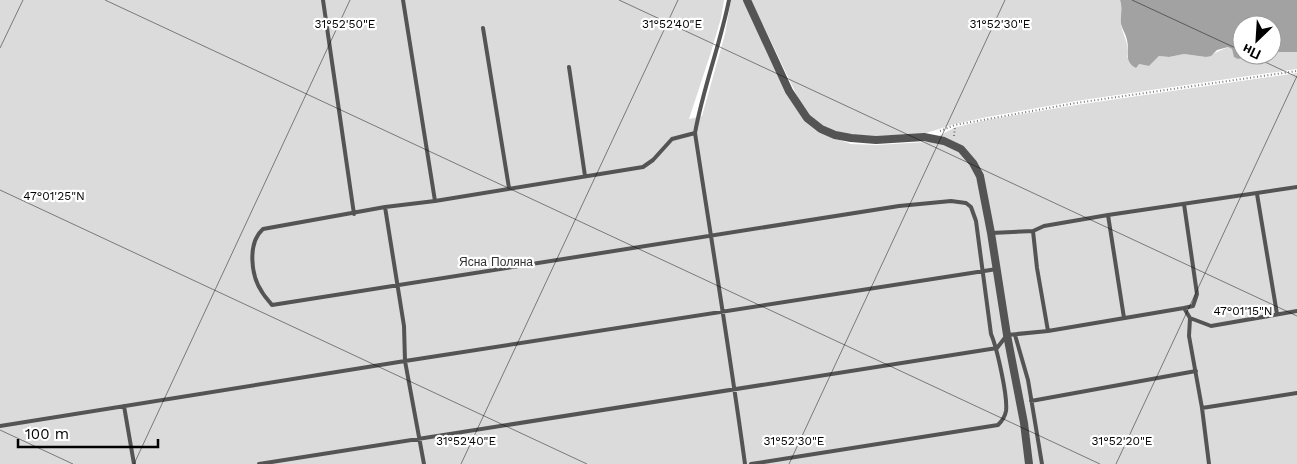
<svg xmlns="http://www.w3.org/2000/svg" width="1297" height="464" font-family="'Work Sans',sans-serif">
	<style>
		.green { fill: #dbdbdb }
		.water { fill: #a2a2a2 }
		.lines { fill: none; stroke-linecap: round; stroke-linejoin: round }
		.path { stroke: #767676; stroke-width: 2; stroke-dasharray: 1 2.5; stroke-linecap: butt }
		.lane { stroke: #545454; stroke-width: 4 }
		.street { stroke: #545454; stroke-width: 8 }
		.ticks { fill: none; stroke: #000; stroke-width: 1; stroke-opacity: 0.45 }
		.labels { text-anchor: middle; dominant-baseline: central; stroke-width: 4.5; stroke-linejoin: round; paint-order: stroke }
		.park-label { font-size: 12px; fill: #323232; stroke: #fff }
		.ticks-label { font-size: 12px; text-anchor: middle; fill: #000; stroke: #fff; stroke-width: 4.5; stroke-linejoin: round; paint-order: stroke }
	</style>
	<rect width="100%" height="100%" fill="#fff"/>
	<!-- green -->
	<path class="green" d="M0 0H724L721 18 711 52 689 119 702 116 725 34 731 0H743L787 92 804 121 819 133 851 144 876 145 927 142 956 127 987 120 1076 105 1297 73V464H0Z
		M751 0H1120C1123 9 1120 16 1121 25 1124 39 1129 41 1127 57L1139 64 1149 66 1159 56 1169 57 1184 54 1206 57 1228 47 1232 49 1234 55 1242 58 1249 55H1272V52H1297V69L1076 101 987 117 955 124 923 134 877 136 852 135 837 132 823 126 810 116 802 106Z"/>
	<!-- water -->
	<path class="water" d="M1120 0H1297V52H1272V25H1242V55H1254L1238 59 1234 57 1232 49 1228 47 1217 50 1211 56 1206 57 1184 54 1169 57 1159 56 1149 66 1139 64 1136 68C1123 61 1130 51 1127 40 1126 34 1122 29 1121 24 1120 16 1123 9 1120 0Z"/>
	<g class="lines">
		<!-- path -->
		<path class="path" d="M940 131 955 125 1076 103 1297 71
			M954 136 955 126"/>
		<!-- lane -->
		<path class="lane" d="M323 0 354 214
			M403 0 435 201
			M483 28 509 188
			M569 67 585 176
			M695 133C703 88 720 45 729 0
			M1257 194 1277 314
			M385 207 404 326 405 361 424 464
			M1108 215 1124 318
			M1033 231 1037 268 1048 331
			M991 233 1033 231 1044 226 1108 215 1297 187
			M1184 308 1193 306 1197 294 1184 204
			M1190 318 1189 336 1202 408 1209 464
			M1015 335 1028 380 1042 464
			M1031 401 1196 371
			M124 406 134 464
			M1202 408 1297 393
			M0 426 405 361 997 269
			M259 464 997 348 1007 335 1048 331 1184 308 1190 318 1211 326 1297 311
			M745 464C730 354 712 244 695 133L672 139 653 160 643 167 435 201 385 207 263 229C247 243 251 276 262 292 265 297 269 301 272 305L899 206 951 201 966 203 971 207 976 221 991 334C997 348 1008 397 1006 411 1005 417 1002 421 998 425L751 464"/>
		<!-- street -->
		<path class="street" d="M747 0 789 91 807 118 821 129 835 135 851 138 876 140 924 137 944 141 961 149 973 163 980 176 991 233 1007 335 1024 423 1029 464"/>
	</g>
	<!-- ticks -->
	<path class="ticks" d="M105 0 1100 464M619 0 1297 316M1132 0 1242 51M0 48 23 0M1250 55 1297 77M0 190 587 464M0 430 73 464M134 464 350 0M461 464 678 0M789 464 1005 0M1116 464 1297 76"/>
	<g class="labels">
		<!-- park labels -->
		<g class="park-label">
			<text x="496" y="262">Ясна Поляна</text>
		</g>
	</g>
	<g class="ticks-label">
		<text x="345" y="28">31°52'50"E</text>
		<text x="672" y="28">31°52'40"E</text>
		<text x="1000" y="28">31°52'30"E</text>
		<text x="54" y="200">47°01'25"N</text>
		<text x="1243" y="315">47°01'15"N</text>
		<text x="466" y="445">31°52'40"E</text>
		<text x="794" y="445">31°52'30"E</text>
		<text x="1122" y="445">31°52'20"E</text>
	</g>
	<!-- north arrow -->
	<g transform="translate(1257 40) rotate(205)"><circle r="24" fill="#ffffff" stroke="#999999"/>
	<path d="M0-4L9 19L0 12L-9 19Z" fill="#000000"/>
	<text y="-8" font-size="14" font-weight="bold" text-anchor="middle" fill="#000000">Пн</text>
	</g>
	<!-- scale -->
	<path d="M18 439v8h140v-8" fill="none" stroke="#000000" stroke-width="2.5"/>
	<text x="25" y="439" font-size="15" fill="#000000" stroke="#ffffff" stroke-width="4" paint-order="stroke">100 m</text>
</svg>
